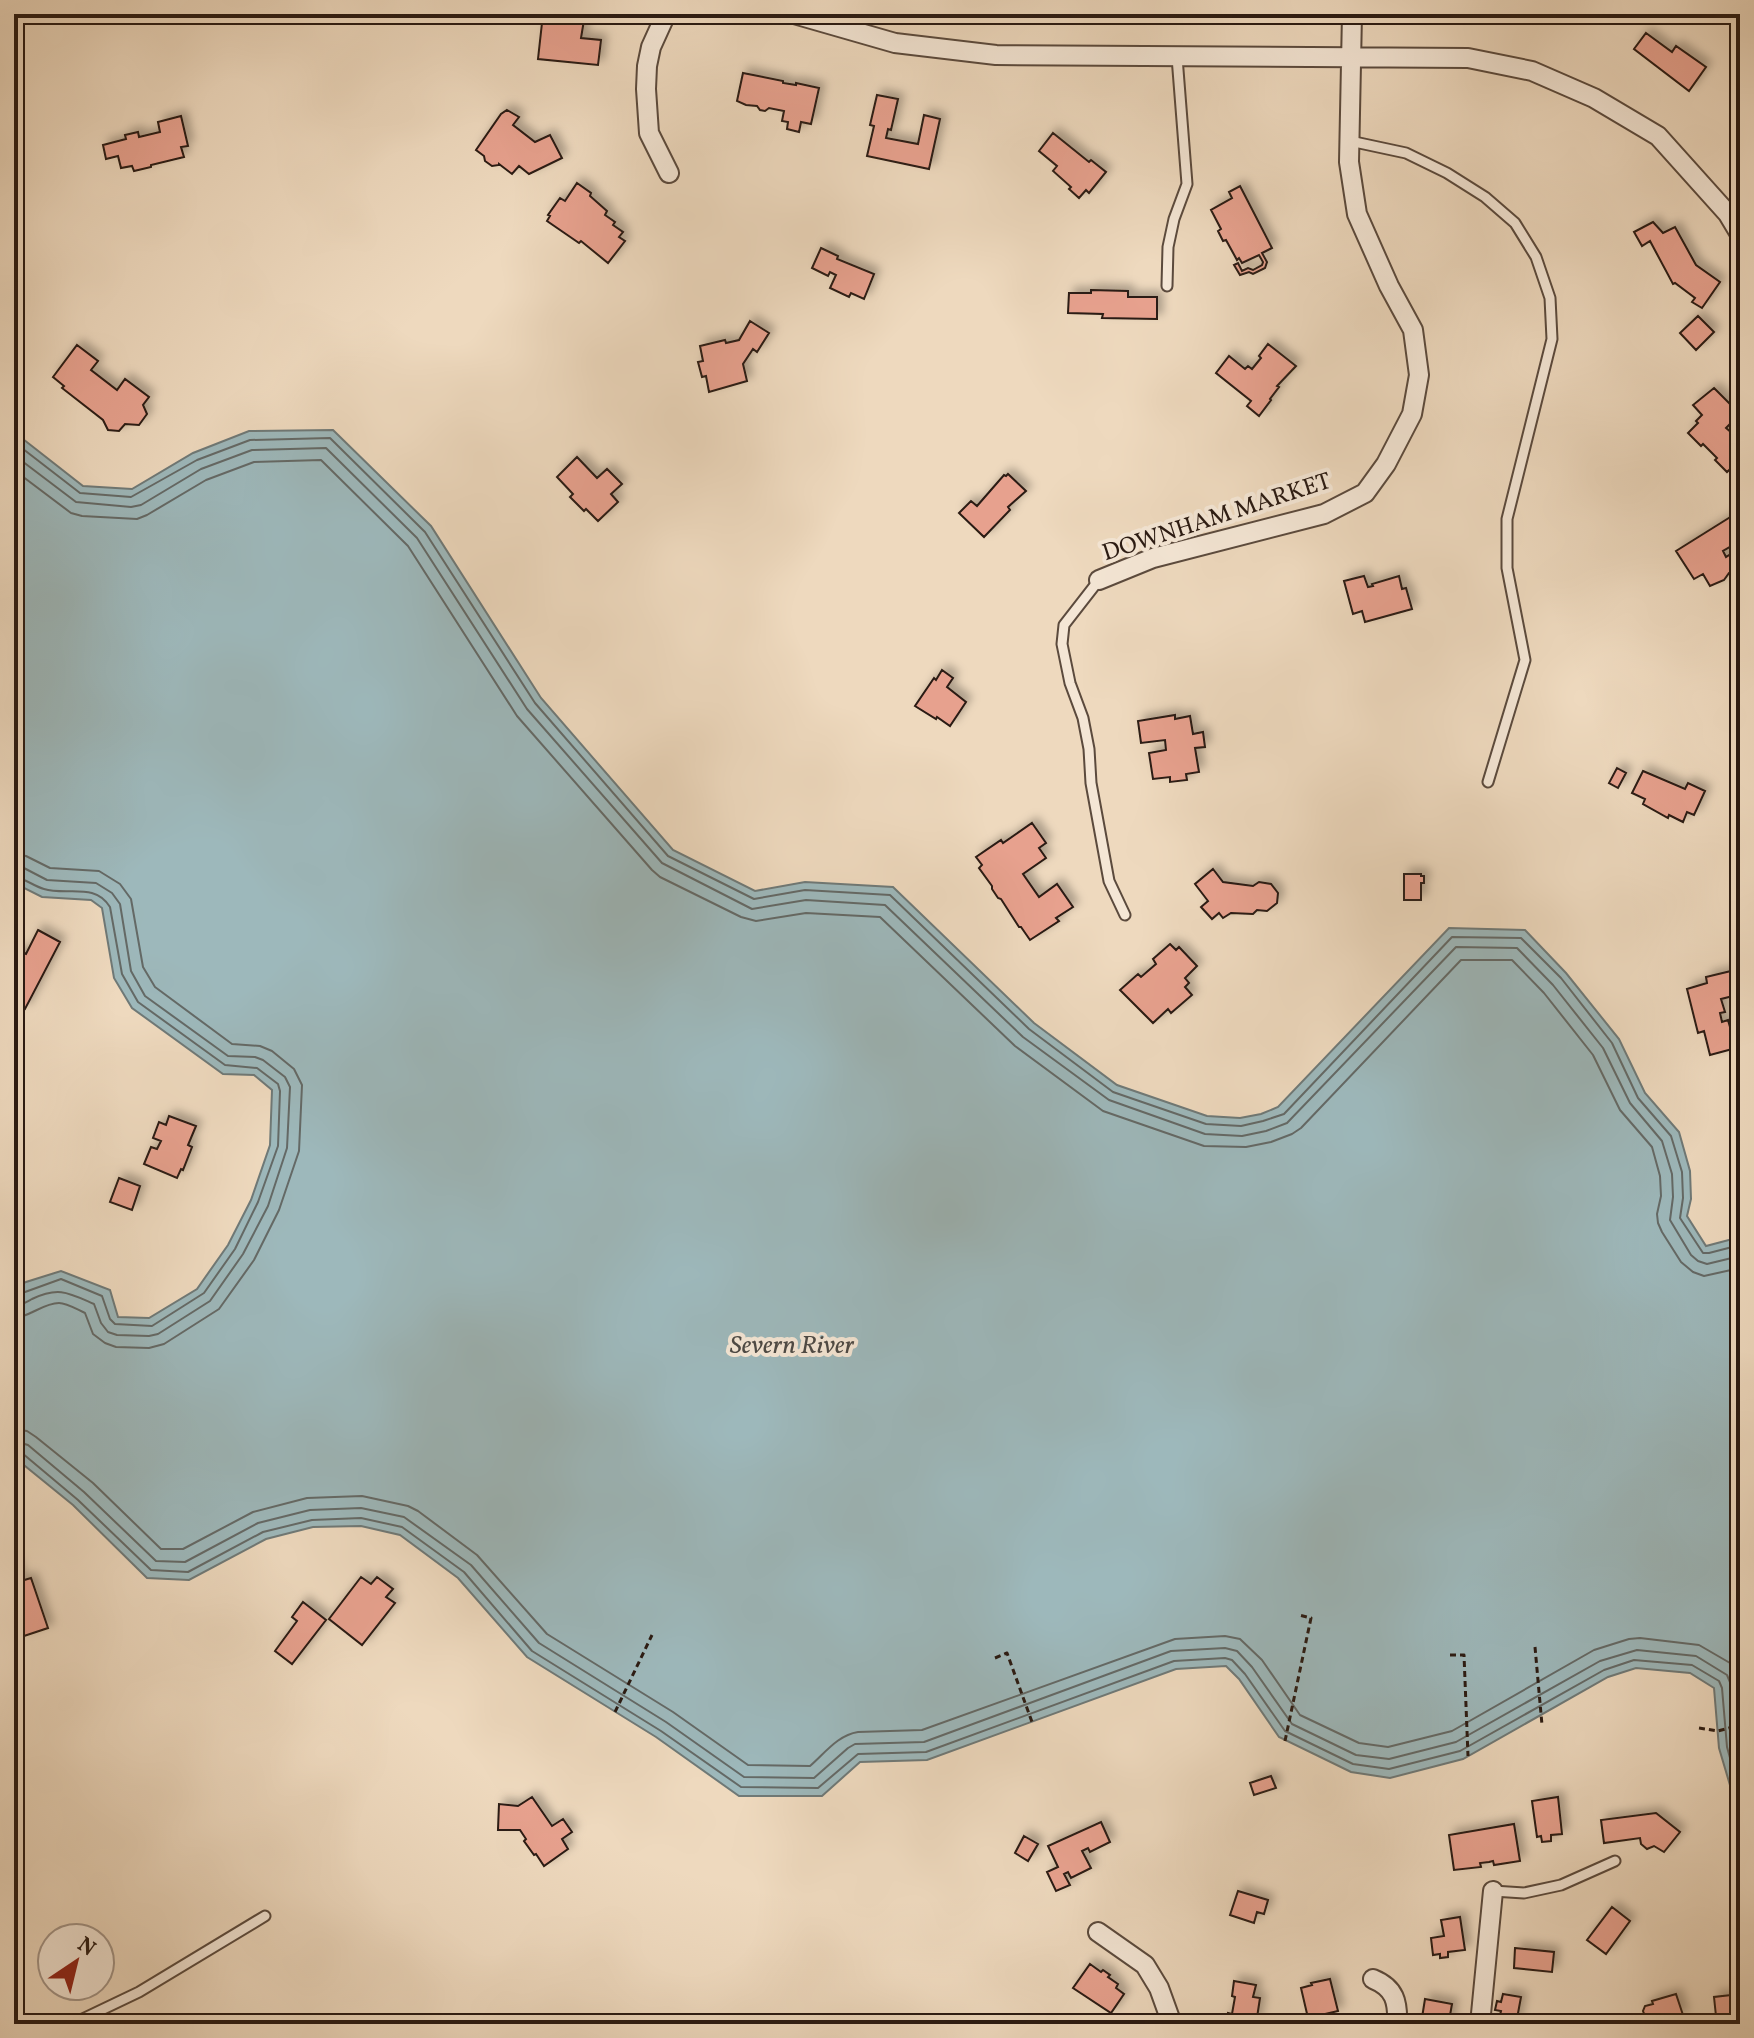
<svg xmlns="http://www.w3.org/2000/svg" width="1754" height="2038" font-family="Vollkorn,serif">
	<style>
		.water { fill: #9db8bb; stroke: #6f7977; stroke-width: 2 }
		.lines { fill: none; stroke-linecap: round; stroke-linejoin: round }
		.shore { stroke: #646966; stroke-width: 2 }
		.building { fill: #e7a18e; stroke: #2a1a12; stroke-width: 2; filter: url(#shadow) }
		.lane-casing { stroke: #5b4a3d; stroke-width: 13 }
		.street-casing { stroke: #5b4a3d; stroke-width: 22 }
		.path { stroke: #2a1a12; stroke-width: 3; stroke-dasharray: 6 4; stroke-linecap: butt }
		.lane { stroke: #f4e6d5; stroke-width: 9 }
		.street { stroke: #f4e6d5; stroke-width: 18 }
		.labels { text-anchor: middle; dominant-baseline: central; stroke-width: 8; stroke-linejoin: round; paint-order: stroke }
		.street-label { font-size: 24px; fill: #2a1a12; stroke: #f4e6d5 }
		.water-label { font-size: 26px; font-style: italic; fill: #4c4945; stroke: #f4e6d5 }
	</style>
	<defs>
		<filter id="shadow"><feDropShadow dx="5.5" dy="-5.5" stdDeviation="4" flood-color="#0004"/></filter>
	</defs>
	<rect width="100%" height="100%" fill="#eed9be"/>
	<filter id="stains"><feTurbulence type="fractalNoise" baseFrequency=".0025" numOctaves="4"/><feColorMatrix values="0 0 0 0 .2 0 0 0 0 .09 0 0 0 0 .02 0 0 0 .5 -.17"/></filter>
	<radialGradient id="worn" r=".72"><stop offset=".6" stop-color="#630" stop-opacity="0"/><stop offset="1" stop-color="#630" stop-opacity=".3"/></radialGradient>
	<!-- water -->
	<path class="water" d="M333 430 431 526 541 698 673 850 755 891 805 882 893 887 1034 1023 1117 1085 1207 1116 1240 1118 1261 1114 1278 1107 1449 928 1525 930 1566 973 1619 1039 1645 1093 1679 1132 1690 1171 1691 1199 1687 1216 1706 1246 1740 1237V1819L1719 1748 1714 1688 1690 1673 1636 1668 1608 1677 1463 1759 1390 1778 1351 1772 1279 1737 1239 1679 1226 1666 1176 1669 927 1760 860 1762 822 1796H739L656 1737 527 1657 458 1578 400 1535 361 1526 313 1527 266 1539 189 1580 147 1578 73 1505 14 1457V1289L26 1282 61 1271 110 1290 118 1317 149 1318 197 1289 228 1245 251 1200 270 1145 272 1090 254 1075 223 1074 132 1008 114 978 102 908 91 900 42 897 14 883V432L83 486 132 489 193 453 249 431Z"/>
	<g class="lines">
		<!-- shore -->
		<path class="shore" d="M14 442 80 493 131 497 197 460 250 440 330 438 425 532 535 703 668 856 754 899 805 890 890 895 1029 1029 1113 1092 1206 1124 1241 1126 1263 1121 1284 1114 1452 937 1521 938 1561 978 1612 1043 1638 1098 1671 1136 1682 1172 1683 1198 1680 1218 1703 1253H1709L1740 1245
			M14 455 76 502 131 507 141 505 201 469 252 450 326 448 417 538 527 709 662 863 752 909 806 900 885 905 1023 1037 1109 1100 1205 1134 1242 1136 1266 1131 1287 1123 1456 947 1517 948 1553 985 1603 1048 1630 1103 1662 1141 1672 1174 1673 1197 1670 1220 1691 1255 1698 1261 1707 1264 1740 1256
			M14 470 71 513 82 516 137 519 147 515 206 480 254 462 321 460 408 546 517 716 652 870 660 877 741 917 756 921 806 913 880 917 1015 1046 1103 1111 1204 1146 1246 1147 1271 1142 1292 1134 1301 1128 1461 960H1512L1544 993 1593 1055 1620 1110 1652 1147 1660 1176 1661 1196 1657 1214 1658 1223 1662 1232 1681 1262 1693 1272 1704 1276 1740 1268
			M14 854 26 856 50 868 99 871 120 884 131 899 143 967 155 987 232 1044 260 1046 272 1051 294 1069 302 1085 299 1151 279 1210 254 1260 219 1309 164 1344 149 1348 116 1347 105 1343 93 1334 85 1313C78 1310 67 1303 59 1303 43 1303 30 1317 14 1318
			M14 867H22L47 880 96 883 112 893 120 904 131 971 145 996 228 1056 255 1057 263 1060 285 1077 290 1087 287 1148 268 1206 243 1254 210 1301 158 1334 149 1336 117 1335 108 1332 101 1323 94 1304C69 1293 59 1286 32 1299 25 1303 22 1305 14 1306
			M14 877C25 878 33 886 44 889 67 896 95 882 110 907L122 974 138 1002 225 1065 257 1068 278 1084 280 1091 278 1146 258 1202 235 1249 204 1293 152 1326 115 1324 110 1319 102 1296 61 1279 14 1296
			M14 1429 27 1431 36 1437 93 1483 161 1549H183L253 1512 307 1498 362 1496 408 1506 418 1511 477 1555 547 1634 673 1712 748 1765 810 1766C825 1753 838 1735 858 1732L922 1730 1175 1639 1225 1636 1240 1639 1262 1660 1300 1715 1359 1743 1388 1747 1452 1731 1594 1650 1629 1639 1640 1638 1699 1645 1730 1663 1740 1673
			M14 1441 28 1445 84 1492 156 1561 185 1562 258 1523 310 1510 361 1508 404 1517 471 1565 539 1643 666 1722 744 1777 814 1778 848 1748 855 1744 924 1742 1171 1651 1225 1648 1237 1651 1252 1667 1292 1724 1356 1755 1389 1759 1456 1742 1600 1661 1637 1650 1696 1656 1727 1675 1732 1687 1737 1745 1740 1757
			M14 1451 22 1453 78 1500 151 1570 188 1572 263 1532 312 1520 361 1518 402 1527 464 1572 532 1651 661 1731 741 1787 818 1788 858 1754 926 1752 1174 1661 1225 1658 1232 1660 1245 1674 1285 1731 1353 1764 1389 1769 1460 1751 1604 1670 1634 1660 1692 1665 1719 1681 1722 1688 1727 1747 1740 1794"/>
	</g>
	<!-- building -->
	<path class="building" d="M543 14H585L581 38 601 40 598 65 538 59Z
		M1646 33 1672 52 1676 46 1706 67 1689 91 1634 49Z
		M743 73 783 81V83L796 85V83L819 88 811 124 801 122 799 132 787 129 788 122 782 121 784 111 769 108 765 111 760 110 757 106 746 105 737 101Z
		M877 95 898 99 891 130 888 129 886 138 918 144 924 115 940 119 929 169 867 156 874 126 870 125Z
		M507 110 519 117 513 125 535 142 550 135 562 158 529 174 519 166 512 174 499 164V165L492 166 485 161 484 156 476 150 501 114Z
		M181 116 188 146 181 147 184 157 151 165V167L134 171 132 166 121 168 118 156 106 159 103 145 126 139 125 135 138 132 139 137 160 132 158 122Z
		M1053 133 1089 162 1091 160 1106 172 1089 193 1086 190 1079 198 1069 189 1071 187 1053 171 1057 166 1039 151Z
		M577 183 591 193 590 196 607 211 605 215 615 222 613 225 623 232 619 237 625 241 608 263 581 241 579 243 547 221 550 216 548 215 560 198 565 201Z
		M1240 186 1272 248 1262 253 1267 262 1265 268 1253 274 1249 272 1240 275 1234 265 1238 263 1242 271 1248 268 1253 270 1262 265 1263 262 1259 255 1242 263 1239 258 1237 260 1226 240 1223 241 1218 231 1221 229 1211 210 1232 198 1229 192Z
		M1653 222 1663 233 1675 227 1696 265 1720 282 1702 308 1692 302 1695 298 1675 283 1673 284 1650 241 1642 246 1634 232Z
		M821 248 838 256 837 259 874 274 864 299 851 293 849 297 830 288 836 275 830 272 828 276 812 268Z
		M1091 290 1128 291V297H1157V319L1102 318 1103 314 1068 313 1069 293H1091Z
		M1698 316 1714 332 1696 350 1680 333Z
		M750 321 769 333 757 352 753 349 743 364 747 381 709 392 706 376 702 377 698 362 703 361 700 346 725 340 726 343 739 340Z
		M1268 344 1296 366 1277 386 1279 387 1270 399 1271 400 1259 416 1247 406 1251 401 1216 373 1229 356 1245 369 1248 366 1252 369 1261 358 1259 356Z
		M77 345 98 361 91 370 117 390 125 379 149 397 143 405 147 414 139 425 125 424 119 431 108 430 103 420 62 388 64 386 53 377Z
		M1714 388 1740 414 1726 428 1740 440V460L1727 472 1715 460 1717 458 1703 444 1701 446 1688 433 1698 423 1696 421 1702 415 1693 405Z
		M577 457 597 478 607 469 622 484 611 494 618 502 598 521 586 509 584 511 570 497 573 494 557 477Z
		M1008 474 1026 491 1008 507 1010 510 984 537 959 513 971 501 977 506 1004 475 1006 476Z
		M1740 511V541L1723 551 1726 557 1734 552 1740 563V567L1729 573 1724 580 1710 586 1703 574 1694 579 1676 551Z
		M1364 576 1368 587 1373 586 1372 584 1399 576 1402 589 1406 588 1412 609 1365 622 1362 611 1353 614 1344 581Z
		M942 670 953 678 947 687 966 702 950 726 937 717 936 719 915 706 934 678 936 680Z
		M1175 715V719L1190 716 1193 734 1203 732 1205 747 1195 748 1199 772 1186 774 1187 780 1170 782V777L1153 779 1149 753 1166 750 1165 740 1141 743 1138 721Z
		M1617 768 1626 773 1618 788 1609 783Z
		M1643 771 1685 789 1688 783 1705 791 1694 815 1687 812 1683 822 1669 815 1668 818 1643 804 1645 799 1632 793Z
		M1032 823 1046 843 1039 848 1046 858 1023 874 1039 897 1057 884 1073 907 1056 918 1059 921 1030 940 1021 927H1019L1001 899 998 898 992 889V886L979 868 982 865 976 857 1001 840 1003 843Z
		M1213 869 1223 882 1253 886 1259 882 1271 884 1278 893 1277 903 1267 911 1257 910 1253 914 1231 913 1223 918 1219 913 1212 919 1201 907 1208 901 1195 884Z
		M1404 874H1421V876H1424V883H1421V900H1404Z
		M38 930 60 942 25 1009 14 1003V953L17 955 19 951 26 954Z
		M1170 944 1176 950 1179 947 1197 966 1185 978 1189 983 1185 987 1192 995 1171 1013 1168 1009 1153 1023 1120 990 1138 974 1141 977 1156 964 1153 959Z
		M1731 971 1737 995 1721 999 1725 1012 1720 1013 1722 1022 1728 1020 1736 1048 1710 1055 1704 1031 1698 1033 1687 989 1707 983 1706 977Z
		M169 1116 196 1126 188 1145 192 1147 183 1170 181 1169 177 1178 144 1164 151 1147 157 1149 161 1141 153 1138 159 1122 166 1125Z
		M119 1178 140 1186 132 1210 110 1202Z
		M14 1562 21 1581 31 1578 48 1628 21 1637 16 1623H14Z
		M361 1577 371 1584 377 1577 393 1589 386 1597 395 1603 362 1645 329 1619Z
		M303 1602 326 1620 292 1664 275 1651 297 1621 292 1617Z
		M1271 1776 1276 1788 1254 1795 1250 1783Z
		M532 1797 552 1826 563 1819 572 1832 562 1839 568 1849 544 1866 536 1854 534 1855 524 1841 526 1839 520 1830H498L499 1804 518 1806Z
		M1558 1797 1562 1834 1551 1835V1841L1542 1842 1541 1836 1537 1837 1532 1801Z
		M1656 1813 1680 1832 1664 1852 1654 1846 1647 1849 1641 1844 1640 1838 1604 1843 1601 1820Z
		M1101 1822 1110 1842 1090 1852 1088 1848 1082 1851 1091 1868 1071 1878 1068 1872 1064 1874 1070 1885 1056 1891 1047 1872 1058 1867 1048 1846Z
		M1514 1824 1520 1861 1494 1865 1493 1861 1489 1862 1480 1863 1481 1867 1454 1870 1449 1835Z
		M1024 1836 1038 1844 1028 1861 1015 1853Z
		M1238 1891 1268 1900 1264 1914 1257 1912 1254 1923 1230 1915Z
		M1612 1907 1630 1921 1606 1954 1587 1940Z
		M1460 1917 1465 1950 1448 1952V1957L1440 1958V1954L1433 1955 1431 1938 1444 1936 1441 1920Z
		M1515 1948 1554 1952 1552 1972 1514 1968Z
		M1090 1964 1101 1972 1103 1970 1110 1975 1108 1977 1118 1984 1116 1988 1124 1994 1111 2013 1073 1988Z
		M1330 1979 1338 2011 1308 2018 1301 1988 1312 1985 1311 1983Z
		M1234 1981 1256 1985 1253 1997 1260 1998 1256 2024H1227L1228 2013 1232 2014 1235 1997 1232 1996Z
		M1503 1994 1521 1997 1516 2024H1498L1501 2011 1495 2010 1497 2001 1501 2002Z
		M1676 1994 1683 2015 1658 2023 1656 2016 1649 2019 1645 2016 1643 2011 1645 2006 1653 2004 1652 2001Z
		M1740 1994V2013L1716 2016 1714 1997Z
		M1425 1999 1452 2004 1449 2021H1451L1450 2024H1421Z"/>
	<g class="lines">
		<defs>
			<path id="lane" d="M1350 141 1406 153 1447 173 1485 197 1515 223 1536 257 1550 298 1552 339 1507 519V568L1525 660 1488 782
				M1167 286 1168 247 1174 219 1187 184 1177 57
				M1099 580 1064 625 1062 644 1070 683 1083 718 1089 749 1091 783 1109 881 1125 915
				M1493 1891 1524 1893 1561 1885 1615 1861
				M72 2024 139 1992 265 1916"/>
			<path id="street" d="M666 14 651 47 647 66 646 89 649 133 669 173
				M794 14 895 43 996 55 1468 58 1532 71 1594 98 1658 136 1728 214 1740 234
				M1099 580 1153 558 1324 514 1365 493 1386 464 1412 414 1419 375 1413 330 1389 286 1357 214 1349 162 1352 14
				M1098 1932 1145 1965 1159 1988 1172 2024
				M1373 1979C1395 1988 1398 2002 1397 2024
				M1480 2024 1493 1891"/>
		</defs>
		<!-- lane casing -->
		<use href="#lane" class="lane-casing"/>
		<!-- street casing -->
		<use href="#street" class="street-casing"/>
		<!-- path -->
		<path class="path" d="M1535 1647 1542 1725
			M1450 1655H1464L1468 1756
			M995 1658 1007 1653 1032 1722
			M615 1712 652 1635
			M1699 1728 1718 1731 1740 1725
			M1285 1741 1311 1618 1299 1615"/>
		<!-- lane -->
		<use href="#lane" class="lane"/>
		<!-- street -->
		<use href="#street" class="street"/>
	</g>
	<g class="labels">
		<!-- street labels -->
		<g class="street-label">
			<text transform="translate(1217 518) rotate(-18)">DOWNHAM MARKET</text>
		</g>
		<!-- water labels -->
		<g class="water-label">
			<text x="792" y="1346">Severn River</text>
		</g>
	</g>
	<!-- margin -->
	<rect width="1754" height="2038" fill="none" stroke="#eed9be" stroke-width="48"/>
	<rect x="16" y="16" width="1722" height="2006" fill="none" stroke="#2a1a12" stroke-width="4"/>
	<rect x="24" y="24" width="1706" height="1990" fill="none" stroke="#2a1a12" stroke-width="2"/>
	<!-- north arrow -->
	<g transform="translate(76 1962) rotate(35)"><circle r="38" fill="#f4e6d5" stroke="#a39487" stroke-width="2"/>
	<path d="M0-6L14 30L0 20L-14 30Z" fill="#8f2418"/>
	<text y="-12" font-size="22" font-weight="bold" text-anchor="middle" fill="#2a1a12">N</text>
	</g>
	<rect width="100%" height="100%" filter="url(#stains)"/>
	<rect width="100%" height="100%" fill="url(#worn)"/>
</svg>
